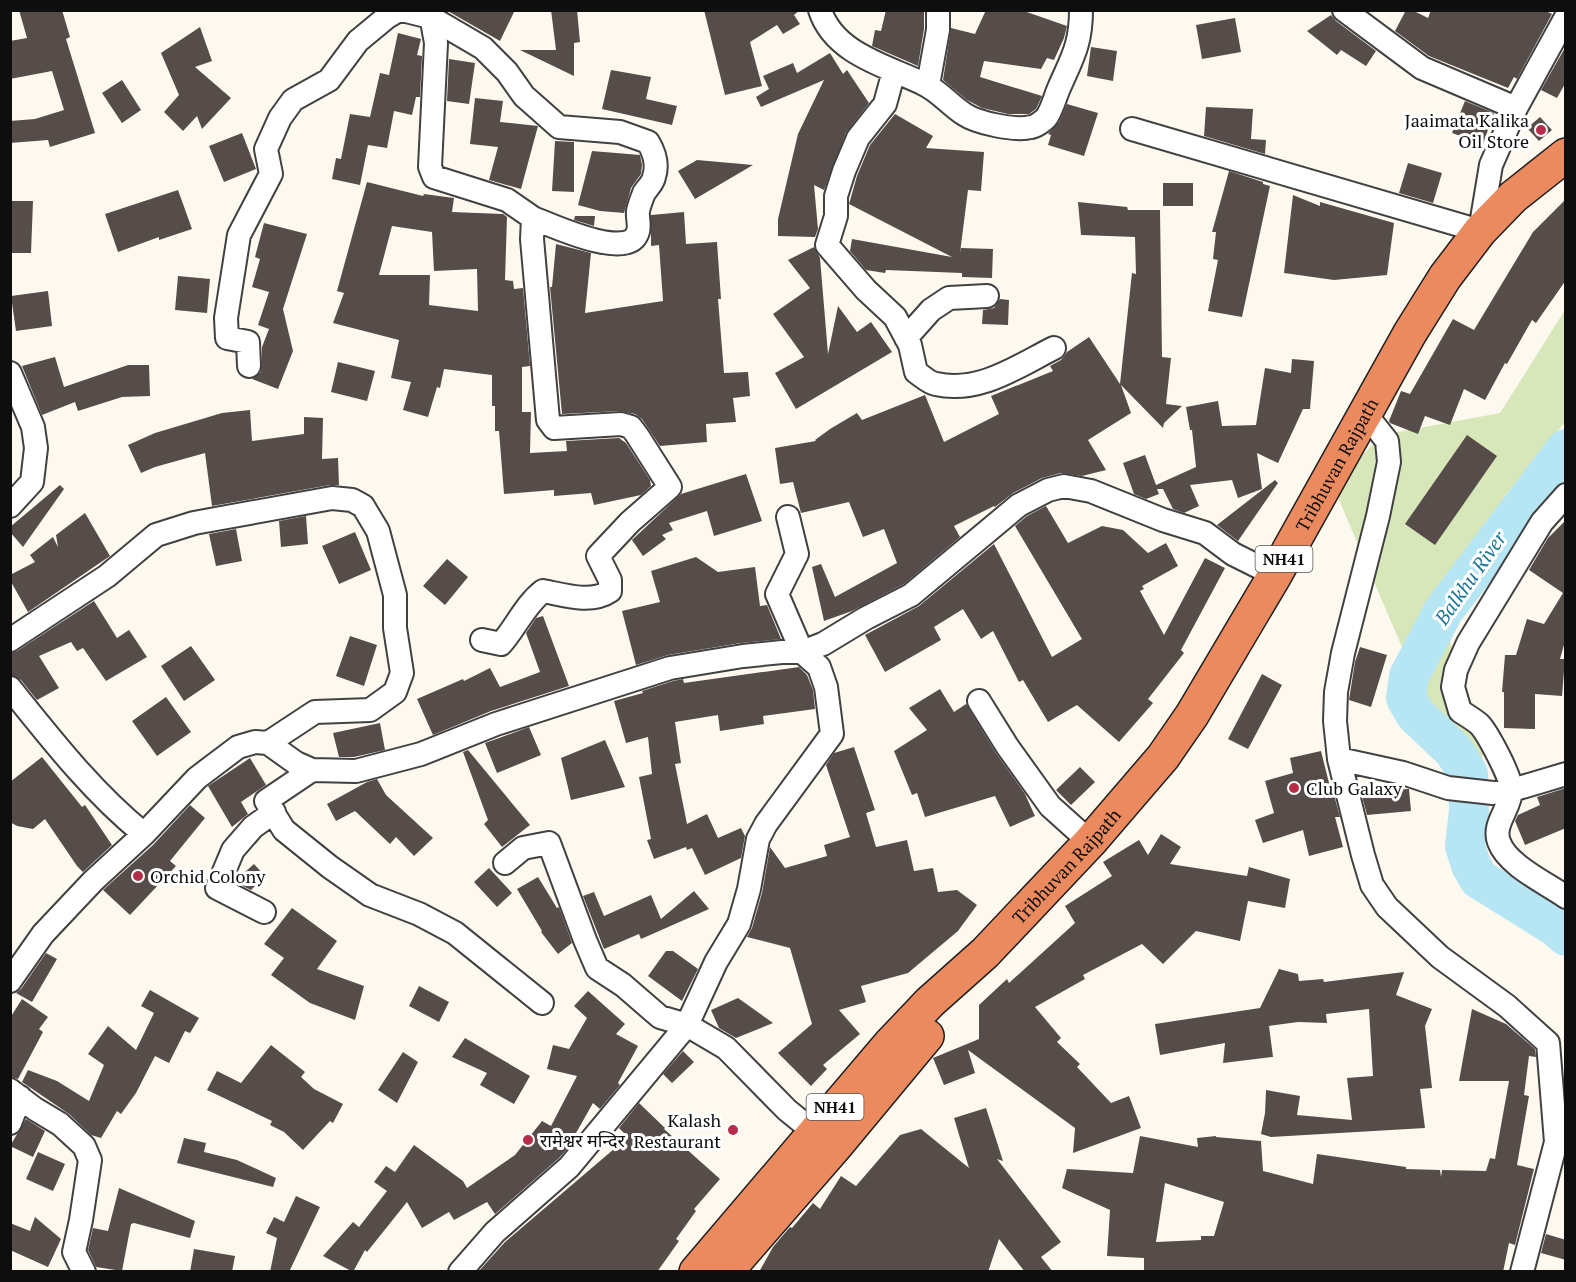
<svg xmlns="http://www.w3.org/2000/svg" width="1576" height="1282" font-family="'PT Serif','Noto Sans Devanagari',serif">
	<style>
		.green { fill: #d8e7ba }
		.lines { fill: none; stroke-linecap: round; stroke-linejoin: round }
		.river { stroke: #b6e5f3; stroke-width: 40 }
		.building { fill: #564d4a; fill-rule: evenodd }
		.minor-casing { stroke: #414141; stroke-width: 26 }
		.highway-casing { stroke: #1f1f1f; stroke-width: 36 }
		.minor { stroke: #fff; stroke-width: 22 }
		.highway { stroke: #ec8a5f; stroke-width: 33 }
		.poi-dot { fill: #b62d49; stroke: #fff; stroke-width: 2 }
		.labels { text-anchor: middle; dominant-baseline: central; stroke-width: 6; stroke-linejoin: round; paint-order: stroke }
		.shield { fill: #fff; stroke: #565656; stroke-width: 1.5 }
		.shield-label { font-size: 16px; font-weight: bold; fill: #0e0e0e }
		.poi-label { font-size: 18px; fill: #0e0e0e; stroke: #fff; text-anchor: start }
		.street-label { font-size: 18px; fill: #0e0e0e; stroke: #fff }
		.water-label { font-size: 20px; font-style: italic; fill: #1e7699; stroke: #fff }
	</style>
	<rect width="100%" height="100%" fill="#fef9ef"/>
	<!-- green -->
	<path class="green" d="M1565 310V422L1504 497 1446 627 1483 755 1467 799 1333 486 1382 435 1500 413Z"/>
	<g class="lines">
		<!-- river -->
		<path class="river" d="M1566 449 1444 610 1409 676 1406 698 1416 715 1454 751 1468 774 1469 811 1465 846 1471 865 1479 879 1556 927 1566 936"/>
	</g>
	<!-- building -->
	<path class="building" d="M19 10H62L70 37 66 39 95 133 50 147 48 140 10 143V121L35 119 64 110 52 71 10 79V41L27 38Z
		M446 10H515L500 41Z
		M551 10H577L580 42 574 43V76L520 50H556Z
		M704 10H800L794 15 800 24 783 34 777 25 750 42 762 86 725 95Z
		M886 10H924V29L918 66 872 46 875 30 881 31Z
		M986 10H1021L1067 26 1064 38 1054 60 1047 58 1041 69 984 61 980 77 1042 96 1036 109 1029 114H1008L982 108 967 100 943 80 951 28 975 34Z
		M1406 10H1412L1428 18 1431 10H1544L1552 14 1517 79 1514 77 1508 88 1429 56 1395 31Z
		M1331 15 1336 21 1376 51 1366 66 1341 50 1337 55 1307 31Z
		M1235 18 1241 52 1202 59 1196 25Z
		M200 27 212 61 195 67 231 98 202 129 197 116 183 131 164 112 179 95 161 53Z
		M398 33 421 39 417 55 422 56 420 97H416L412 115 394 111 387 148 368 145 360 185 332 179 336 158 341 159 350 114 370 117 380 73 389 75Z
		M1566 46V82L1557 98 1541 90Z
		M1091 47 1117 51 1113 81 1087 76Z
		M830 53 843 74 847 70 869 103 846 133 824 190 814 185 818 229 815 237 778 236V219L798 134 824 80 761 107 756 97 769 89 763 76 793 63 797 73Z
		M449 59 475 63 469 104 447 101Z
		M611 70 651 77 646 99 677 106 672 125 602 109Z
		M122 80 141 110 122 123 102 93Z
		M475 98 503 101 500 122 538 126 521 189 489 180 498 147 470 144Z
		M1465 101 1494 113 1483 144 1452 133Z
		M1067 104 1098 113 1084 156 1048 145 1051 135 1048 134 1059 122Z
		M1206 107 1253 109 1251 139 1266 140 1265 154 1204 136Z
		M895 114 933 136 926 148 984 152 981 191 968 190 960 253 961 248 993 249 992 278 962 277V273L886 270 885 273 866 270 850 251 852 239 952 257 849 204 857 176 870 145Z
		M1540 117 1552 130 1539 141 1527 128Z
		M242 133 256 169 224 182 209 146Z
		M555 141 574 142V192L552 191Z
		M592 151 640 155 642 165 641 174 631 188 624 213 600 211 578 205Z
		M697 160 753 165 695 199 678 171Z
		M1408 163 1442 173 1433 203 1399 193Z
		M1229 171 1263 182V184L1270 186 1242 317 1208 311 1218 260 1213 259 1216 232H1212Z
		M367 182 423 196 424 194 454 198 452 212 503 214 507 217 505 280 513 281 514 289 523 288 530 366 522 367V412H531L530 453 567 451 566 441 619 438 626 443 650 480 651 486 641 495 594 505 591 493 554 496V490L504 494 499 431H495V406H492V375L444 369 440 388 437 387 428 417 403 410 411 382 391 378 399 340 333 323 344 293 337 291ZM392 226 432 232 434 271 477 269 478 311 429 305 430 275H379Z
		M1163 183H1193V206H1163Z
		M178 190 192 229 159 240V237L118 252 105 214Z
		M1293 195 1320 206V202L1394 223 1387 275 1334 280 1284 273Z
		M1566 199V280L1536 323 1532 320 1507 364 1505 363 1485 400 1464 389 1450 425 1425 416 1418 434 1390 423 1389 421 1401 391 1410 394 1453 319 1474 330 1533 232Z
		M10 201H33L31 253H10Z
		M1078 202 1127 207 1128 210H1160L1162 357 1171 358 1166 404 1182 406 1164 423 1163 428 1121 385 1131 413 1088 440 1106 470 1082 476 1061 473 1042 478 1013 493 995 507 994 506 954 526 960 537 904 584 852 611 824 621 812 567 821 564 835 597 897 563 884 529 863 537 849 502 801 513 793 482 780 484 775 448 816 441 815 440 830 429 857 413 862 420 925 395 944 442 999 414 991 396 1053 371 1050 366 1061 360 1067 352 1089 337 1120 384 1132 273 1136 274 1135 237 1081 235Z
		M684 212 686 244 717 242 721 299H718L724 373 748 372 750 396 733 398 736 422 706 424 707 442 660 446 642 419 635 414 620 411 562 414 550 287H552L556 244 591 253 585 313 663 301 659 245 651 246V215Z
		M575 216H595L594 226 574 220Z
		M264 223 307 234 283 309 293 351 278 389 252 379 261 372 262 347 269 329 258 325 269 292 252 287 260 259 255 257Z
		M814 247 820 258 828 354 838 306 857 332 871 322 892 352 796 409 775 373 804 357 773 314 810 288 788 260Z
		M178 276 210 279 207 313 175 310Z
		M48 291 52 326 16 331 11 296Z
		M1000 299 1009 300 1008 325 982 324 983 310 994 308Z
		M55 357 64 387 128 365H149L150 396 122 397 78 411 75 402 42 415 22 366Z
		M1292 359 1314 361 1310 409H1303L1278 463 1257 453 1262 489 1238 498 1232 480 1190 485 1199 506 1184 513 1173 509 1163 489H1157L1159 494 1146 499 1134 494 1123 463 1145 455 1156 485 1196 467 1192 430H1190L1186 407 1218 401 1222 426 1256 425 1265 368 1291 373Z
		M338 362 375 371 367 401 331 392Z
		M250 410 252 441 304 434V417L323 418 322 459 338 458 339 485H330L212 506 205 453 155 467 141 473 128 445 155 433 222 413Z
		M1467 435 1497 456 1435 545 1405 524Z
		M746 474 762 521 714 536 707 511 669 523 673 530 662 535 666 539 643 556 632 540 681 494Z
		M1275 480 1278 483 1238 541 1217 525Z
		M60 485 64 489 23 547 10 532V527Z
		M1046 506 1068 543 1102 526 1123 530 1148 553 1166 543 1178 566 1142 586 1144 589 1140 591 1164 635 1205 558 1225 568 1181 650 1184 653 1148 699 1153 703 1119 742 1077 705 1048 722 1023 680 1019 682 993 631 981 639 963 609 934 627 941 640 885 672 865 635 919 606 994 544 1052 657 1082 639 1015 526 1027 516Z
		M85 513 110 556 28 612 10 580V575L35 562 30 555 53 537 58 547 56 535Z
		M306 516 308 544 281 547 279 521Z
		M1566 520V638L1560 659H1565L1562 696 1535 694V729L1504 728V692H1502L1505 655H1516L1527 619 1544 624 1563 593 1529 570 1548 538Z
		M236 529 242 561 216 566 209 534Z
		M355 532 371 570 339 584 322 546Z
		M696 557 718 572 755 567 760 606 767 605 781 639 741 643 668 655 636 665 622 611 660 602 651 571Z
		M447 559 468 577 445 605 423 586Z
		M94 601 117 638 129 630 147 657 106 681 83 648 77 651 71 642 39 656 59 688 37 700 21 680 10 675V653L17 651Z
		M543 616 569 686 491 711 433 735 417 699 463 679 464 681 490 668 500 687 540 672 526 633 536 618Z
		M350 636 377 645 364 686 336 676Z
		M191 646 215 680 184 701 161 666Z
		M1360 647 1387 655 1371 707 1349 700 1355 662Z
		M799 667 807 675 813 690 815 709 763 716 764 724 720 731 718 715 675 722 681 763 675 764 687 824 707 814 718 838 741 828 745 836 741 858 705 875 692 848 687 850 686 847 654 859 647 840 651 839 639 777 652 774 648 737 626 743 614 701 643 693 642 691 673 681 683 679 684 683Z
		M1262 674 1282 685 1248 749 1228 739Z
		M940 689 954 712 966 704 996 753 1025 794 1035 816 1010 827 995 796 925 817 917 793 912 795 894 751 927 730 909 708Z
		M166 697 191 732 157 756 132 721Z
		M380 723 385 750 354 757H339L333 733Z
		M529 727 541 755 497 773 485 743Z
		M605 740 625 787 571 800 561 758Z
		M854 747 875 810 866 813 876 847 907 840 914 871 933 868 938 892 957 890 977 905 958 931 908 973 861 986 866 1002 839 1010 860 1034 823 1065 827 1069 811 1086 778 1053 812 1024 790 948 747 937 752 928 762 893 770 847 785 868 827 856 824 845 850 837 826 765 834 753Z
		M468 750 530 825 502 847 484 824 488 820 463 752Z
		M1321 751 1332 795H1334L1340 817H1335L1343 847 1309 856 1303 830 1263 843 1255 820 1274 813 1265 781 1293 773 1290 758Z
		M42 757 82 807 85 805 112 845 83 872 77 866 45 819 33 829 17 826 10 822V782Z
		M250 758 266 785 241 802 248 814 232 827 208 786Z
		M1080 767 1095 782 1071 805 1056 790Z
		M377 779 386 795 433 838 414 856 396 837 390 844 355 811 336 821 327 804 367 782Z
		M1566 788V828L1525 845 1515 821 1518 815 1540 805 1537 797Z
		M1407 789H1409L1411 811 1367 815 1361 793Z
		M190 805 205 818 170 861 176 866 130 915 103 890 153 845Z
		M1161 834 1181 847 1170 864 1247 876 1249 867 1290 879 1285 908 1248 901 1240 941 1196 931 1163 964 1142 944 1083 975 1085 979 1035 1007 1061 1038 1057 1042 1080 1064 1077 1067 1111 1103 1129 1096 1141 1128 1073 1153 1075 1128 968 1050 975 1073 944 1085 933 1058 979 1039V1005L1007 979 1009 983 1075 923 1065 906 1112 876 1103 862 1139 840 1148 855Z
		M254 864 265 876 251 890 234 882Z
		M489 868 512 893 497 907 474 882Z
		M538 877 557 908 559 907 572 943 558 954 541 932 542 931 517 889Z
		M694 891 709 909 641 939 639 934 604 949 583 896 594 892 604 916 651 895 661 919Z
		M292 908 337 941 317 969 364 986 355 1020 310 1003 271 975 284 958 264 944Z
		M666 951H673L698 969 682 1001 648 976Z
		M46 953 57 959 32 1002 16 993 21 989Z
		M1279 969 1298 974 1299 981 1323 979 1324 982 1404 972 1396 995 1432 1009 1425 1026 1432 1088 1420 1089 1425 1128 1271 1137 1261 1134 1265 1113 1266 1090 1300 1096 1297 1115 1352 1120 1347 1078 1373 1076 1369 1009 1326 1014 1327 1023 1298 1022 1269 1026 1273 1057 1223 1063 1225 1043 1160 1055 1155 1024 1260 1008Z
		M419 986 449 1002 439 1022 409 1006Z
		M150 990 199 1018 190 1033 185 1031 169 1063 155 1056 136 1093 121 1114 117 1111 101 1138 91 1135 69 1114 22 1082 28 1070 57 1081 89 1101 104 1065 88 1054 108 1026 136 1050 154 1013 141 1006Z
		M588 991 625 1024 616 1034 638 1046 618 1083 620 1085 600 1109 593 1103 567 1149 559 1158 495 1214 487 1202 454 1220 449 1212 422 1228 407 1202 367 1252 365 1250 353 1272 323 1256 353 1222 359 1227 387 1191 374 1182 386 1166 395 1172 414 1145 463 1181 467 1188 515 1155 542 1121 551 1126 577 1076 547 1069 553 1045 569 1049 587 1018 574 1006Z
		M738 998 773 1023 736 1038 719 1028 711 1010Z
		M22 999 48 1017 39 1029 43 1032 18 1079 10 1077V1018Z
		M1472 1009 1506 1024 1535 1049 1536 1057 1529 1056 1524 1095 1529 1096 1517 1165 1534 1169 1515 1245 1509 1243 1503 1272H1144V1258L1107 1256 1110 1210 1062 1188 1067 1169 1133 1173 1140 1136 1198 1147 1197 1138 1216 1136V1137L1261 1141 1263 1171 1313 1184 1317 1154 1406 1167V1169L1440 1170 1441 1177 1442 1170 1486 1171 1490 1158 1495 1159 1509 1081H1459ZM1165 1183 1224 1202 1214 1236H1201V1240L1156 1242Z
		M465 1038 530 1076 514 1104 480 1085 487 1073 452 1057Z
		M271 1045 305 1072 301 1077 314 1089 343 1104 333 1123 330 1121 303 1150 284 1132 270 1125 272 1121 207 1090 217 1071 241 1083Z
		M683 1051 694 1062 672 1083 663 1074Z
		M403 1052 418 1062 397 1103 378 1090Z
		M639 1103 665 1128 664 1129 720 1179 694 1209 696 1211 676 1239 679 1241 657 1272H478L505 1242 628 1137 619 1128Z
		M986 1108 1003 1161 997 1159 1061 1242 1041 1257 1053 1272H1025L999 1239 988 1272H759L773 1247 790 1227 792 1228 813 1203 820 1209 841 1176 856 1186 900 1135 921 1129 969 1168 954 1118Z
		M26 1119 45 1131 33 1157 10 1146Z
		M184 1138 206 1143 204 1152 237 1160 276 1178 273 1187 177 1163Z
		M38 1152 65 1164 53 1191 26 1179Z
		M119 1188 195 1221 190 1238 134 1223 131 1224 122 1271 96 1267 88 1250 93 1228 108 1231Z
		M296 1196 320 1207 289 1272H270L277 1238 266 1233 274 1217 284 1222Z
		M35 1217 61 1239 48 1267 10 1250V1223L30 1231Z
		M1546 1234 1566 1240V1260L1541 1253Z
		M194 1249 235 1256 232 1272H190Z"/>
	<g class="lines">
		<defs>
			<path id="minor" d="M402 10 430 17 483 48 507 72 524 96 559 127 620 132 648 142C654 152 658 165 654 177 653 183 647 188 644 193 642 198 639 206 638 211 637 219 641 227 637 234 626 260 551 225 533 218
				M430 10 436 43 430 167 434 177 507 200 533 218 532 239 548 420 554 428 621 424 631 427 637 435 670 487 630 522 598 556 610 580V591C591 604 564 595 543 591 525 605 516 627 501 644L482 640
				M820 10C834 54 887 66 924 84 939 91 950 105 964 114 977 123 1015 131 1031 127 1035 127 1043 121 1046 118 1052 110 1055 97 1059 88 1072 58 1081 45 1081 10
				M1344 10 1422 68 1516 108
				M894 71 885 104 858 138 844 171 836 196V216L827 245 866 290 895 317 910 345 916 372C922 376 929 383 936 384 979 394 1018 366 1054 348
				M928 85 938 30V10
				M1132 129 1480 231 1491 165 1516 108 1566 17
				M906 338 931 310 949 298 987 296
				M249 366 248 342 227 338 226 318 239 235 271 174 266 149 280 118 293 100 329 80 358 41 387 17 399 10
				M10 373 33 427 36 448 32 482 10 506
				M1364 412 1387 441 1389 462 1378 516 1343 653 1336 692 1335 721 1339 759 1363 855 1372 885 1387 907 1440 957 1507 1006 1548 1043 1556 1142 1522 1272
				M1566 495 1542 522 1468 643 1456 670 1453 687 1460 711C1466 715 1473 719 1479 724 1487 732 1512 778 1511 790 1511 808 1492 824 1499 842 1507 865 1546 883 1566 897
				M10 640 107 576 156 535 194 523 332 498 352 500 363 506 378 531 395 595V628L402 673 395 692 370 710 315 712 268 743
				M10 688C51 739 93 793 144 834
				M979 701 1007 746 1050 806 1090 842
				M1339 759 1403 773 1448 788 1493 793 1512 790 1566 774
				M312 770 266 801 284 830 330 867 370 895 419 914 455 933 542 1003
				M505 863 523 848 549 843 585 940 597 968 623 985 660 1017 687 1025 726 1048 787 1110 824 1140
				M264 912 217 888 233 850 253 827 274 812
				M10 981 43 934 93 881 144 834 197 778 238 747 255 742 268 743 296 763 312 770 356 771 421 754 496 724 670 668 743 656 782 652H802L823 644 866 618 911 595 1019 505 1048 490 1064 486 1091 491 1163 520 1205 533 1233 554 1275 575
				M10 1090 35 1109 60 1124 84 1146 90 1160 81 1220 74 1252 84 1272
				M10 1123 20 1097
				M460 1272 495 1232 569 1167 687 1025 716 962 739 924 749 889 758 839 766 824 832 734 826 687 819 667 802 652 777 594 797 554 788 517"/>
			<g id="highway">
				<path id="s1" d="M696 1272 890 1044 930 1002 985 953 1090 842 1163 757 1192 715 1275 575 1410 333 1445 277 1480 231 1513 197 1566 155"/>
				<path d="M726 1272 834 1148 927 1036"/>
			</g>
		</defs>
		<!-- minor casing -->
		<use href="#minor" class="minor-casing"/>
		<!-- highway casing -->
		<use href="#highway" class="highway-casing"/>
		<!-- minor -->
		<use href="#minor" class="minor"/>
		<!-- highway -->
		<use href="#highway" class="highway"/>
	</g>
	<!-- markers -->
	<g class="poi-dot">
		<circle cx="1541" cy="130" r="6"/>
		<circle cx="1294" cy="788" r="6"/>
		<circle cx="138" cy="876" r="6"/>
		<circle cx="733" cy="1130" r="6"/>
		<circle cx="528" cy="1140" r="6"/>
	</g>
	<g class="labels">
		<!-- shield labels -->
		<g class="shield">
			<rect x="1255.5" y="546" width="57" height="26" rx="4.5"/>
			<rect x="806.5" y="1094" width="57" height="26" rx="4.5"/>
		</g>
		<g class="shield-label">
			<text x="1284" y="559">NH41</text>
			<text x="835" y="1107">NH41</text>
		</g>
		<!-- poi labels -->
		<g class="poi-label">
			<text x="1529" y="120" text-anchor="end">Jaaimata Kalika<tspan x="1529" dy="21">Oil Store</tspan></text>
			<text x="1306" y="788">Club Galaxy</text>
			<text x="150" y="876">Orchid Colony</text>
			<text x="721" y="1120" text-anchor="end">Kalash<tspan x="721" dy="21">Restaurant</tspan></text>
			<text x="540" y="1140">रामेश्वर मन्दिर</text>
		</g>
		<!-- street labels -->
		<g class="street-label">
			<text stroke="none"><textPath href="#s1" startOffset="1036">Tribhuvan Rajpath</textPath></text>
			<text stroke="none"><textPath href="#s1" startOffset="550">Tribhuvan Rajpath</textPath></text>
		</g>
		<!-- water labels -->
		<g class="water-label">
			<text transform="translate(1470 578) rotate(-55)">Balkhu River</text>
		</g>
	</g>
	<!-- border -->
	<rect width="1576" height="1282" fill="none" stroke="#0e0e0e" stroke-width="24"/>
</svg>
